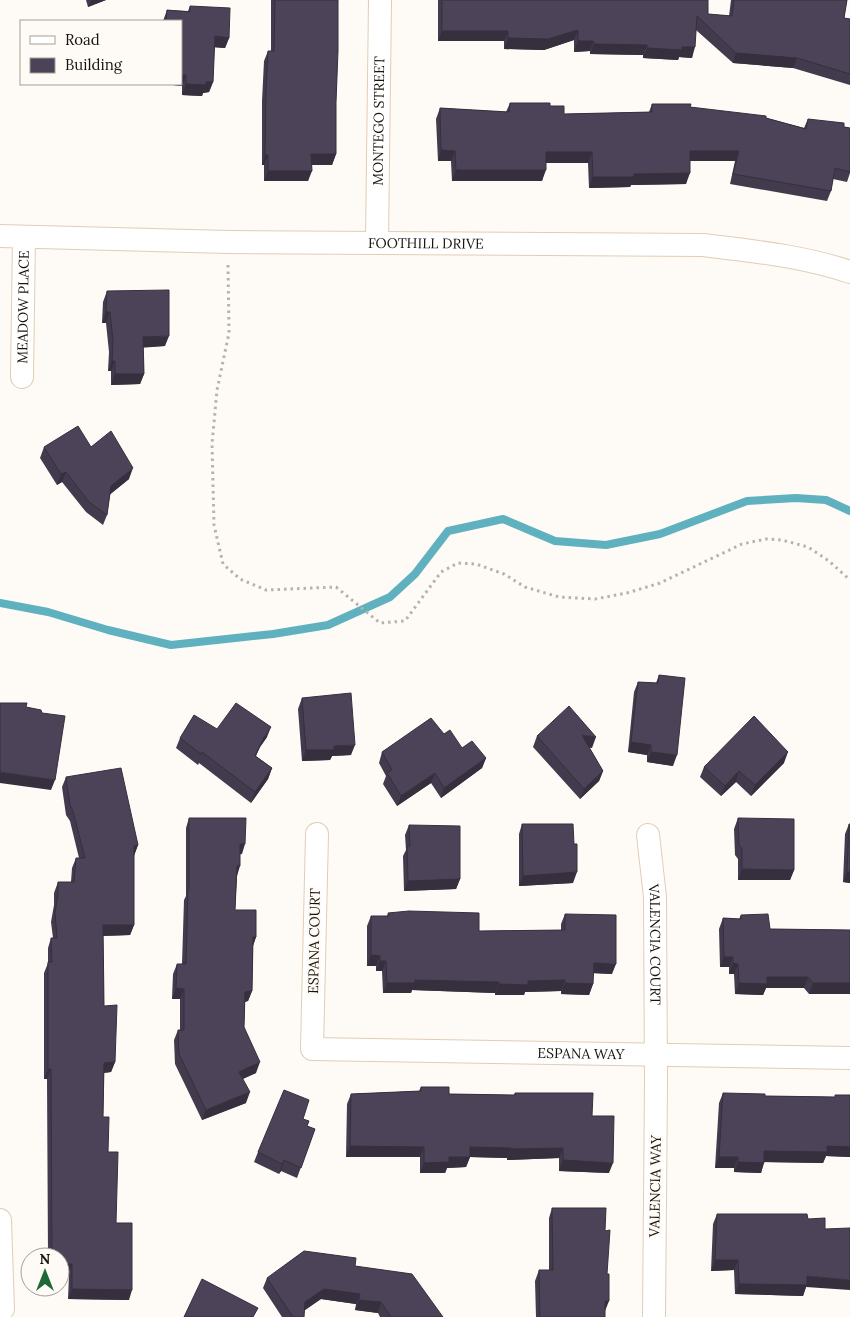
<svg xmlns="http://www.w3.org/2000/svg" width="850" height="1317" font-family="Lora,serif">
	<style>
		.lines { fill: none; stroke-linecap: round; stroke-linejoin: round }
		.stream { stroke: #5fb1bf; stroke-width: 8 }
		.minor-casing { stroke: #e1cdb5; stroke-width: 24 }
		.path { stroke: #b7b2ac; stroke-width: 3; stroke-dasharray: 2.5 4; stroke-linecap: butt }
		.minor { stroke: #fff; stroke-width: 22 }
		.wall { fill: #423a4d }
		.shaded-wall { fill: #362f3e }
		.building { fill: #4d4359; stroke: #362f3e }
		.labels { text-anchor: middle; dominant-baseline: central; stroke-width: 5; stroke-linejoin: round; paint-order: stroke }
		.street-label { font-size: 14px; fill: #1a130b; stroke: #fefaf5 }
	</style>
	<rect width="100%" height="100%" fill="#fefaf5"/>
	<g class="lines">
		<!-- stream -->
		<path class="stream" d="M0 603 48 612 108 630 171 645 273 634 328 625 390 597 415 574 448 531 503 519 555 541 606 545 660 534 747 501 796 498 826 500 850 511"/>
		<defs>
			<g id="minor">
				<path id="s1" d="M0 236 228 242 703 245C752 251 803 256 850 272"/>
				<path id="s2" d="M377 242 380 0"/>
				<path id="s3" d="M22 377 24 237"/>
				<path id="s4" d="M317 834 312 1049 850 1058"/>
				<path id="s5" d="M648 835 655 897 656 1083 654 1317"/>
				<path d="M0 1220 3 1309H0"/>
			</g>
		</defs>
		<!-- minor casing -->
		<use href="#minor" class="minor-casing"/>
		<!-- path -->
		<path class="path" d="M228 265 229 333 217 390 212 444 214 525 223 564 240 579 266 590 336 587 380 623 405 621 441 572 458 563 476 564 504 574 525 587 559 597 595 599 627 593 660 583 742 544 766 539 782 540 808 547 829 561 850 580"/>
		<!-- minor -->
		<use href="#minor" class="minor"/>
	</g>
	<!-- wall -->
	<path class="wall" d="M86 0H106L88 7Z
		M271 0H338L336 102V154L332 165H312L308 181H264V165H262V101L264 61 268 51H271Z
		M438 0H708V14L729 16 731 0H847L844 18 850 19V85L793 68 733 63 696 30 692 58 679 57 678 60 643 58V55L590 54V51L574 52V40L544 50 504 49V41H438Z
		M190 6 229 38 225 48 214 47 213 82 209 92 203 93 202 96 182 95V86L164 84H181V21H163L167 10 188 11Z
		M510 103 550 106 564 114 649 112 652 104 690 107 766 118 804 128 808 119 850 128V173L847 182 833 179 831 191 827 201 730 184 735 161H690L686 184 631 185 630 187 589 188 588 163H546L542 181H452L451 161H438L436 119 440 108 506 112Z
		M107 291 165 346 143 347 144 374 140 384 111 385V371H108L109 352 106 323H102L103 302Z
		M44 447H91L129 479 110 494 107 515 103 525 86 512 62 482 57 485 40 458Z
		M659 675 673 766 647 762V755L628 752 634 692 638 682 656 683Z
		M302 698 351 755 332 756 330 760 302 761 298 709Z
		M217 729 267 737 260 747 256 756 272 768 268 779 251 803 199 763 198 765 176 748 180 738Z
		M444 734 462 748 486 758 482 768 441 798 431 783 397 806 383 784 386 776 379 763 382 752Z
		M537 736 592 748 589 747 603 771 599 781 580 799 533 747Z
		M784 763 751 796 736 782 721 796 700 777 704 767Z
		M66 777 138 845 134 855V925L130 935 103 936 104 1006 115 1062 111 1072 104 1073 103 1117 108 1152 116 1223 129 1300 68 1299 69 1275 60 1257H48L47 1079H44V973L48 963V948L51 938H53L51 922 54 905V893L58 882H71L72 868 76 858H79L70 821 66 815 62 787Z
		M189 818 242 854H240L237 875 235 910 256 937 253 946 252 991 248 1001 245 1002 244 1027 256 1073 243 1079 246 1103 202 1120 175 1064 174 1040 178 1030H180V999H172L173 974 177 964H182L184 900 186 896V828Z
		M738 818 794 870 790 880H738V859L735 855 734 829Z
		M522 824 574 844 573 883 519 886V834Z
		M849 824H850V883L843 882 845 834Z
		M409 825 460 879 456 889 404 891 403 856 406 850 405 835Z
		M388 913 479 931 561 930V924L565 914 612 974 593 973V984L589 995 561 994V991L525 992 524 995H495V993L412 990 411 993H383L382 971H376V966H367V926L371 916H387Z
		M741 915 770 929 850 930V997V994H809L804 988H766L763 995 735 994 734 974H729V967H720L719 929 723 918 739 919Z
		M421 1087 449 1094 514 1095 515 1093 592 1116 609 1173 559 1171V1158L507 1160V1158L470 1157 466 1167 447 1168 445 1173H420V1157H346L347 1104 351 1094 419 1091Z
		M723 1093 765 1096 835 1097V1095H850V1157L826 1156 823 1163 764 1162 761 1173 734 1172V1168H715L719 1103Z
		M303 1119 307 1126 315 1129 297 1178 281 1171 279 1174 254 1162 258 1152Z
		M552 1208 605 1311V1317H536L535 1281 539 1270H549V1218Z
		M717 1214 806 1287 803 1296 735 1294 734 1270 711 1271 713 1224Z
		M355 1266 443 1317H380L378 1313 355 1310 356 1304 321 1299 304 1310V1317H282L263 1288 267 1278Z"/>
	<!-- shaded-wall -->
	<path class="shaded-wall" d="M91 0H106L88 7Z
		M578 30 574 40 544 50 504 49 508 38Z
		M442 31H508L504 41H438Z
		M215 36 229 38 225 48 211 47Z
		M578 41H593L590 51 574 52Z
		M594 44 647 45 643 55 590 54Z
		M682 47H695L692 58 679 57 678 60 643 58 647 48Z
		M736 53 797 58 793 68 733 63Z
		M181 75H186L182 86 164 84H181Z
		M213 82 209 92 203 93 202 96 182 95 186 84Z
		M441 150 455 151 451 161H438Z
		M690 151H739L735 161H686Z
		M546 152H592L588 163H542Z
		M311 154H336L332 165H307Z
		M265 155H268L264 165H262Z
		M456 170H546L542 181H452Z
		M268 171H312L308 181H264Z
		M690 173 686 184 631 185 630 187 589 188 593 177 634 174Z
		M106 312H110L106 323H102Z
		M169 336 165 346 139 348 143 337Z
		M112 361H115L111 371H108Z
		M115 374H144L140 384 111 385Z
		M133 468 129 479 107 497 111 486Z
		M66 472 62 482 57 485 61 474Z
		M271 727 267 737 260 747 251 766 264 737Z
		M582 735 596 737 592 748 578 746Z
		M631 742 651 745 647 755 628 752Z
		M355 745 351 755 332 756 330 760 302 761 306 750 334 746Z
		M651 752 677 755 673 766 647 762Z
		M788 752 784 763 751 796 755 785Z
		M486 758 482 768 441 798 444 788Z
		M272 768 268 779 251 803 255 792Z
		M603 771 599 781 580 799 584 789Z
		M739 771 736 782 721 796 725 786Z
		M0 772 55 780 51 790 0 783Z
		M435 773 431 783 397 806 401 796Z
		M240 844H245L242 854 236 855Z
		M138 845 134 856V846Z
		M237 866H240L237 876Z
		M742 869 794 870 790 880H738Z
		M577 872 573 883 519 886 523 876Z
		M847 872H850V883L843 882Z
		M460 879 456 889 404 891 408 881Z
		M103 925H134L130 935 99 936Z
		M253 937H256L252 948Z
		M371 955 380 956 376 966H367Z
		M724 957H733L729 967H720Z
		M380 961H386L382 971H376Z
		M594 963 616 964 612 974 590 973Z
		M733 963 738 964 734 974H729Z
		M767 977H808L804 988H766L763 995 735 994 739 983Z
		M415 980 499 982 495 993 412 990 411 993H383L387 983Z
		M565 980 561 991 525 992 524 995H495L499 984 528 981Z
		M565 983 593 984 589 995 561 994Z
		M813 983H850V994H809Z
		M176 988 184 989 180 999H172Z
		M252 991 248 1001 242 1002 245 992Z
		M115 1062 111 1072 100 1073 104 1063Z
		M260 1062 256 1073 235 1082 239 1072Z
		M48 1069H51L47 1079H44Z
		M250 1092 246 1103 202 1120 206 1110Z
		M350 1146 424 1147 420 1157H346Z
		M827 1146 850 1147V1157L826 1156 823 1163 761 1162 764 1151Z
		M470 1147 511 1148 507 1158 470 1157 466 1167 447 1168 445 1173H420L424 1163 449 1157Z
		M563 1148 559 1158 507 1160 511 1149Z
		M719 1157H738L734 1168H715Z
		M284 1160 281 1171 279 1174 282 1164Z
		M563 1160 613 1163 609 1173 559 1171Z
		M738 1162 764 1163 761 1173 734 1172Z
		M715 1260H738L734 1270 711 1271Z
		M60 1264H72L69 1275 60 1274Z
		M807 1276 850 1280V1290L806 1287 803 1296 735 1294 739 1284Z
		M72 1289 132 1290 129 1300 68 1299Z
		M324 1289 360 1294 356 1304 321 1299 301 1313 305 1302Z
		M359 1300 381 1302 378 1313 355 1310Z
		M605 1301H609L605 1311Z"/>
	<!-- building -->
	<path class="building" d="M275 0H338V51L336 102V154H311L312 171H268V155H265L266 90 268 51H274Z
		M442 0H708V14L732 16 734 0H847L844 18 850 19V74L797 58 736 53 697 16 695 47H682V50L647 48V45L594 44 593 41H578V30L548 39 508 38V31H442Z
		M190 6 230 8 229 38 215 36 213 82H206V85L186 84V75H181V21H166L167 10 190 12Z
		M510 103H550V106H564V114L652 112V104H691L690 107 766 116V118L806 129 808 119 844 123V127L850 128V172L835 168 831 191 733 174 739 151H690V173L634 174V177H593L592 152H546V170H456L455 151 441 150 440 108 509 112Z
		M169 290V336L143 337 144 374H115V361H112L113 341 110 312H106L107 291Z
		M78 426 91 447 111 431 133 468 111 486 107 515 89 502 66 472 61 474 44 447Z
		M659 675 685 678 677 755 651 752V745L631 742 638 682 658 683Z
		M351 693 355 745 334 746V750H306L302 698Z
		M0 703H27L26 707 41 710 42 713 65 716 55 780 0 772Z
		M236 703 271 727 264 737 255 756 272 768 255 792 202 752 201 754 180 738 194 715 217 729Z
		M569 706 596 737 582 735 603 771 584 789 537 736Z
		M754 716 788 752 755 785 739 771 725 786 704 767Z
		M431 718 444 734 450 730 462 748 472 741 486 758 444 788 435 773 401 796 387 773 392 770 382 752Z
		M121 768 138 845 134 846V925H103L104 1006 117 1005 115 1062 104 1063 103 1117H109L108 1152H118L116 1223H132V1290L72 1289V1264H60V1257H52L51 1069H48V962H52L51 938H57L55 912 58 895V882H74L76 858H85L73 811 70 805 66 777Z
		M189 818H246L245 844H240V866H237L235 910H256V937H253L252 991 245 992 244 1027 260 1062 239 1072 250 1092 206 1110 179 1054 178 1030H184V989L176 988 177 964H186L188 889H189Z
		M738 818 794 819V870L742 869V848L739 845Z
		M522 824H573L574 844H577V872L523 876Z
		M849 824H850V872H847Z
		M409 825 460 826V879L408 881 407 846H410Z
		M409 911 479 913V931L565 930V914L616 915V964L594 963 593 984 565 983V980L528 981V985L499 984V982L415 980V983H387L386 961H380V956L371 955V916H389L388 913Z
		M768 914 770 929 850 930V983H813L808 977H767V984L739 983 738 964 733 963V957H724L723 918 741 919V915Z
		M421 1087H449V1094L515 1095V1093H593L592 1116H614L613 1163 563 1160V1148L511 1149V1148L470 1147V1157H449V1162L424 1163V1147L350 1146 351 1094 421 1091Z
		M284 1090 309 1100 303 1119 309 1121 307 1126 315 1129 301 1168 284 1160 282 1164 258 1152Z
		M723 1093 765 1094V1096L835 1097V1095H850V1147L827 1146V1152L764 1151V1163L738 1162V1157H719Z
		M552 1208H606L605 1231 610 1230 607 1274H609V1301H605V1317H540L539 1270H553Z
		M717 1214H807L808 1219 825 1218V1229L850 1228V1280L807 1276V1285L739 1284 738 1260H715Z
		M304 1251 356 1258 355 1266 412 1274 443 1317H391L381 1302 359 1300 360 1294 324 1289 305 1302 304 1317H293L267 1278Z
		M202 1279 258 1308 253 1317H184Z"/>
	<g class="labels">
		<!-- street labels -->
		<g class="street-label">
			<text stroke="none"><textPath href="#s2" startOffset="121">MONTEGO STREET</textPath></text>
			<text stroke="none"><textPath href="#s1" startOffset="426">FOOTHILL DRIVE</textPath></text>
			<text stroke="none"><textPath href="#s3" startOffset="70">MEADOW PLACE</textPath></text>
			<text transform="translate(314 941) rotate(-89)">ESPANA COURT</text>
			<text stroke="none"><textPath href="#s5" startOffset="110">VALENCIA COURT</textPath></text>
			<text stroke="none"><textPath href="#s4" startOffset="484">ESPANA WAY</textPath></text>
			<text transform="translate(655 1186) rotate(-89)">VALENCIA WAY</text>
		</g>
	</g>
	<!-- legend -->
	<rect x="20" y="20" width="162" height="65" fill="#fefaf5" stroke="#a39e97"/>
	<rect x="30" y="36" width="25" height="8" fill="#ffffff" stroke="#a39e97"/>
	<text x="65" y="45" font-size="15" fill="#1a130b">Road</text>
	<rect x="30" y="58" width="25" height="15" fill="#4d4359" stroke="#a39e97"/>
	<text x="65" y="70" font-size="15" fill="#1a130b">Building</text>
	<!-- north arrow -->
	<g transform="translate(45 1272)"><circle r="24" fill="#fefaf5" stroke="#a39e97"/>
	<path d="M0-4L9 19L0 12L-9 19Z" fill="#1d6836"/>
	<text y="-8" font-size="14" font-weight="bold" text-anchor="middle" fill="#1a130b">N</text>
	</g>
</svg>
